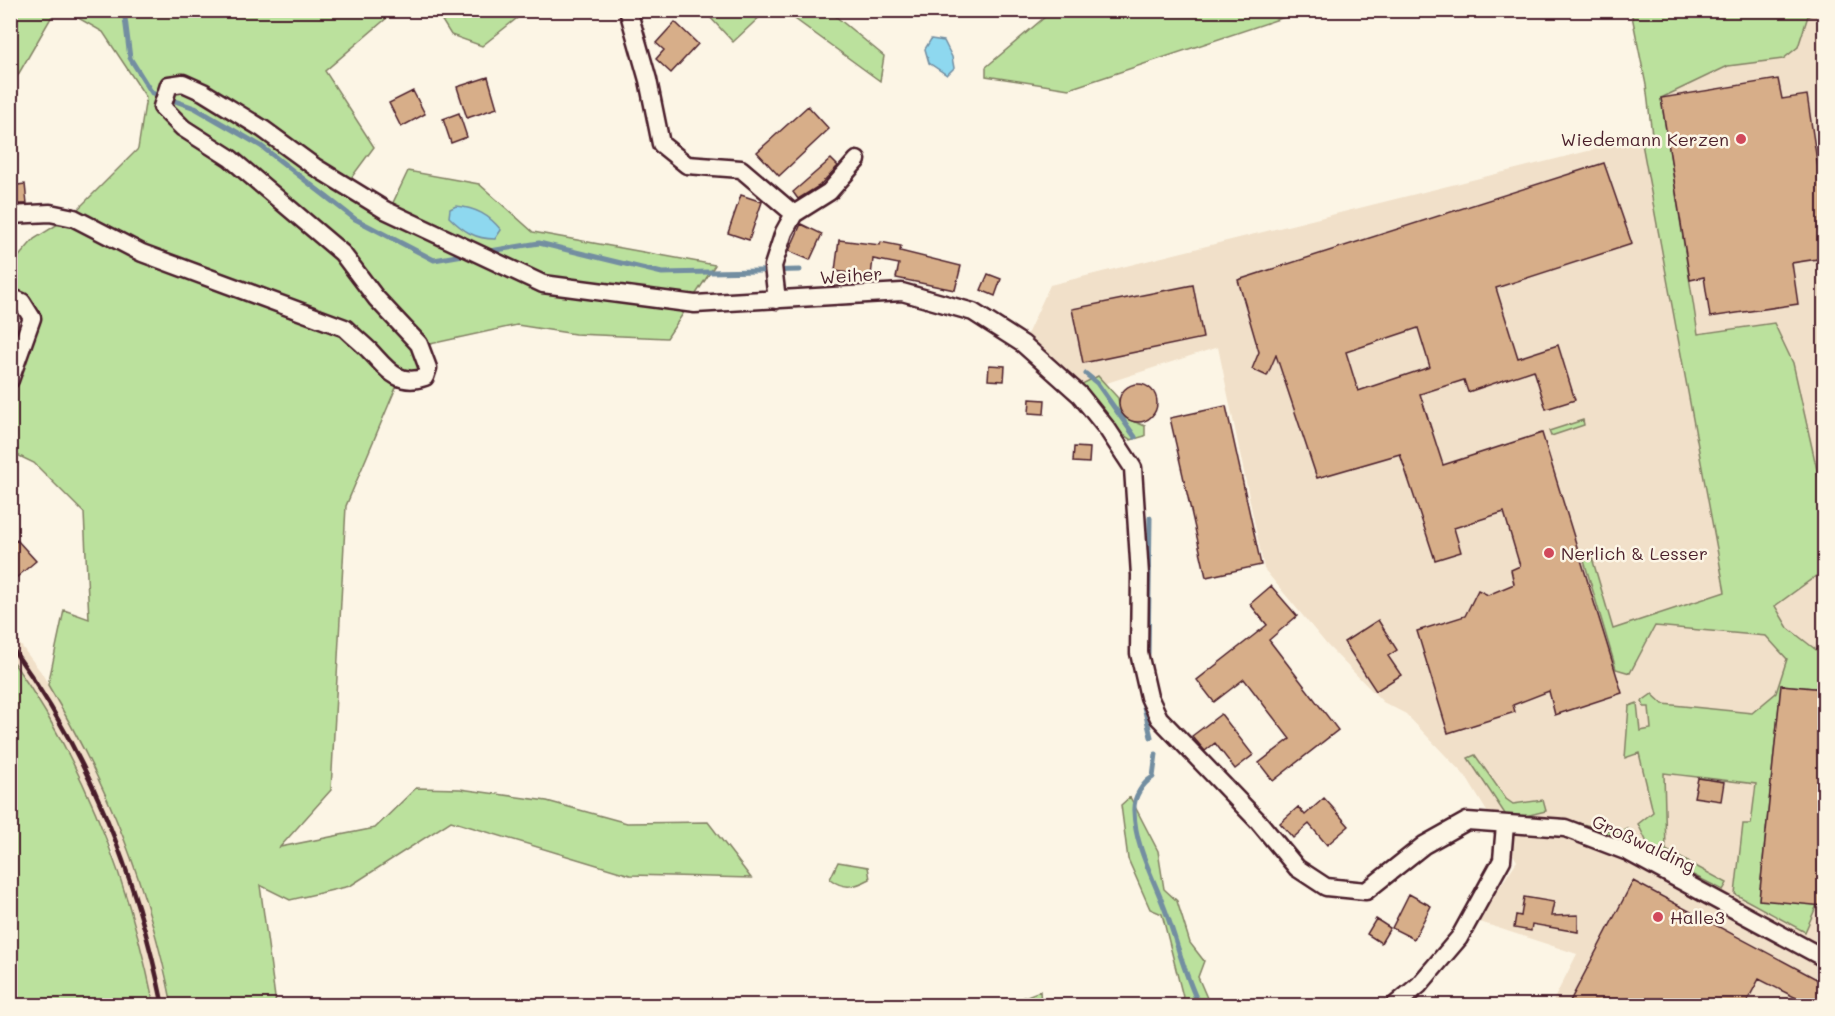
<svg xmlns="http://www.w3.org/2000/svg" width="1835" height="1016" font-family="Mali,sans-serif">
	<style>
		.built { fill: #f1e0c9 }
		.green { fill: #bbe19d; stroke: #828064; stroke-width: 1.5 }
		.water { fill: #8ed8ef; stroke: #738ea1; stroke-width: 1.5 }
		.lines { fill: none; stroke-linecap: round; stroke-linejoin: round }
		.stream { stroke: #738ea1; stroke-width: 5 }
		.building { fill: #d7ae89; stroke: #4a1f2b; stroke-width: 1.5; fill-rule: evenodd }
		.street-casing { stroke: #4a1f2b; stroke-width: 21 }
		.street { stroke: #fcf5e5; stroke-width: 16 }
		.rail { stroke: #4a1f2b; stroke-width: 4.5 }
		.poi-dot { fill: #d1495b; stroke: #fcf5e5; stroke-width: 2 }
		.labels { text-anchor: middle; dominant-baseline: central; stroke-width: 5; stroke-linejoin: round; paint-order: stroke }
		.poi-label { font-size: 18px; fill: #4a1f2b; stroke: #fcf5e5; text-anchor: start }
		.street-label { font-size: 18px; fill: #4a1f2b; stroke: #fcf5e5 }
	</style>
	<rect width="100%" height="100%" fill="#fcf5e5"/>
	<filter id="ink" filterUnits="userSpaceOnUse"><feTurbulence type="fractalNoise" baseFrequency=".0167" numOctaves="2"/><feDisplacementMap in="SourceGraphic" scale="12" xChannelSelector="R" yChannelSelector="G"/><feConvolveMatrix kernelMatrix="1 2 1 2 8 2 1 2 1" color-interpolation-filters="sRGB"/></filter>
	<g filter="url(#ink)">
		<!-- built -->
		<path class="built" d="M1820 11H1824V1005H1551L1577 954 1477 921 1517 861 1466 777 1406 714 1383 702 1328 646 1264 569 1218 347 1085 390 1024 341 1050 285 1652 135 1646 85Z
			M10 631 41 672 68 718 127 840 151 917 171 1005H154L134 922 111 846 53 727 11 659Z"/>
		<!-- green -->
		<path class="green" d="M11 10 55 11 11 87 10 11Z
			M713 10H766V11L733 42 708 15Z
			M66 11H395L325 71 374 147 348 182 389 211 408 171 479 184 533 232 715 265 667 338 575 334 517 325 421 346 429 367 400 378 346 506 331 790 280 847 375 828 416 788 460 789 547 801 627 823 708 822 751 878 630 875 451 821 350 886 290 900 260 885 276 1005H172C148 887 110 789 48 685L64 610 89 619 84 513 34 463 11 452V381L28 340 23 300 11 288 14 262 34 239 71 216 138 149 146 97 103 32Z
			M436 11H526L482 46 451 35Z
			M784 11H829L884 56 880 81Z
			M1052 11V10L1303 11 1069 89 986 76V67Z
			M1631 11H1820L1808 16 1798 47 1783 59 1728 66 1661 98 1698 334 1774 323 1793 363 1824 501V570L1775 606 1788 628 1824 656V689L1781 685 1759 899 1817 905 1805 932 1735 894 1743 824H1751L1756 784 1664 773 1666 850 1727 883 1723 890 1653 855 1638 824 1653 812 1639 753 1625 758 1629 706 1637 703 1640 731 1651 729 1649 707H1644L1642 701 1652 694 1663 704 1752 713 1776 693 1787 659 1766 636 1655 626 1630 673 1616 669 1582 554 1590 551 1613 629 1725 592 1641 138 1652 135 1646 85Z
			M1098 376 1118 398 1120 411 1125 418 1145 426V436L1131 440C1111 427 1090 406 1082 384Z
			M1583 420 1584 425 1551 436 1549 431Z
			M11 659C84 762 129 883 154 1005H11Z
			M1475 755 1506 799 1513 804 1543 800 1546 811 1509 820 1468 758Z
			M1130 797 1158 851 1164 889 1177 901 1190 943 1204 961 1198 977 1210 1005H1185L1162 914 1150 909 1128 859 1121 805Z
			M1571 821 1617 833 1628 828 1632 843 1617 842 1569 825Z
			M838 862 868 867 870 879C855 887 844 890 830 879Z
			M1040 991 1041 1005H1003Z"/>
		<!-- water -->
		<path class="water" d="M931 39 944 41 952 57 954 68 947 75 929 63 925 49Z
			M456 206C476 208 489 215 501 230L495 239C475 239 463 231 449 217L450 209Z"/>
		<g class="lines">
			<!-- stream -->
			<path class="stream" d="M124 10 130 58 152 93 195 108 261 146 355 219 434 260 469 254
				M484 252 539 243 662 273 800 270
				M1086 374 1097 383 1135 437
				M1148 654 1150 518
				M1142 698 1151 737
				M1156 754 1153 777C1143 783 1133 797 1134 811 1135 849 1155 880 1167 915 1178 945 1185 977 1200 1006"/>
		</g>
		<!-- building -->
		<path class="building" d="M675 22 698 44 671 73 656 59 664 50 656 43Z
			M488 77 497 108 467 118 457 87Z
			M1778 79 1782 99 1807 95 1820 181 1824 180V258L1792 263 1798 304 1710 317 1704 277 1690 280 1661 98Z
			M413 91 425 114 401 127 389 103Z
			M808 106 829 129 779 176 757 152Z
			M459 113 467 137 451 143 443 119Z
			M831 159 838 166 819 186 798 199 793 192Z
			M1604 163 1632 244 1496 288 1518 358 1558 345 1575 400 1546 409 1534 370 1468 392 1464 380 1420 394 1443 465 1542 433 1622 693 1555 715 1549 691 1513 705 1515 712 1448 733 1417 631 1465 616 1478 590 1488 595 1514 584 1511 570 1520 566 1504 512 1454 528 1461 552 1435 560 1400 454 1317 478 1276 355 1267 376 1252 369 1259 352 1238 280ZM1418 328 1430 367 1358 391 1346 352Z
			M25 184 27 204H10V186Z
			M741 195 762 202 749 240 728 233Z
			M801 224 822 234 810 260 789 251Z
			M839 240 880 245 881 242 901 246 900 251 961 266 955 290 896 278 899 264 873 259 871 276 835 271Z
			M988 274 1001 279 995 296 981 290Z
			M1193 285 1203 338 1083 363 1072 309Z
			M989 365 1005 366 1004 381 988 380Z
			M1119 403a19 19 0 1 1 38 0a19 19 0 1 1-38 0Z
			M1030 399 1045 400 1044 414 1029 413Z
			M1226 406 1261 565 1206 577 1170 418Z
			M1074 447 1090 448 1089 463 1073 462Z
			M17 540 36 561 10 583V546Z
			M1271 586 1297 616 1269 640 1338 730 1273 781 1259 763 1290 739 1244 679 1214 702 1197 680 1267 625 1250 604Z
			M1378 620 1397 650 1388 656 1401 675 1376 691 1344 642Z
			M1781 685 1824 689V906L1759 900Z
			M1221 714 1253 755 1235 769 1215 743 1205 751 1192 736Z
			M1698 778 1724 782 1721 801 1694 797Z
			M1324 798 1349 826 1327 845 1309 824 1293 838 1280 823 1298 807 1305 815Z
			M1633 881 1824 983V1005H1810L1759 979 1745 1005H1568Z
			M1409 894 1431 906 1414 939 1392 928Z
			M1524 897 1554 902 1551 916 1578 915V932L1532 924 1531 931 1514 928 1516 915 1521 916Z
			M1376 919 1390 928 1381 943 1367 934Z"/>
		<g class="lines">
			<defs>
				<path id="street" d="M628 10 648 80 661 144 687 165 741 169 794 214
					M10 215 50 213 74 218 142 253 345 328C353 336 362 343 370 351 386 368 398 387 425 377L428 368 419 344 376 298 342 253 230 158 183 128 162 107 169 85 183 83 203 92 263 129 315 167 385 210 543 284 695 304 902 292 973 312 1023 344 1080 395 1108 430 1133 468 1140 575 1139 653 1149 697 1159 718 1258 821 1297 868 1326 887 1366 891 1424 845 1467 821 1565 828 1628 852 1824 958
					M10 297 22 302 32 318 10 380
					M777 300 773 266 784 232 794 214 829 192 857 160
					M1394 1006 1419 985 1459 938 1502 860 1505 825"/>
			</defs>
			<!-- street casing -->
			<use href="#street" class="street-casing"/>
			<!-- street -->
			<use href="#street" class="street"/>
			<!-- rail -->
			<path class="rail" d="M10 645C89 754 136 874 163 1006"/>
		</g>
	</g>
	<!-- markers -->
	<g class="poi-dot">
		<circle cx="1741" cy="139" r="6"/>
		<circle cx="1549" cy="553" r="6"/>
		<circle cx="1658" cy="917" r="6"/>
	</g>
	<g class="labels">
		<!-- poi labels -->
		<g class="poi-label">
			<text x="1729" y="139" text-anchor="end">Wiedemann Kerzen</text>
			<text x="1561" y="553">Nerlich &amp; Lesser</text>
			<text x="1670" y="917">Halle3</text>
		</g>
		<!-- street labels -->
		<g class="street-label">
			<text transform="translate(851 275) rotate(-4)">Weiher</text>
			<text transform="translate(1644 843) rotate(25)">Großwalding</text>
		</g>
	</g>
	<!-- margin -->
	<rect width="1835" height="1016" fill="none" stroke="#fcf5e5" stroke-width="36"/>
	<rect x="18" y="18" width="1799" height="980" fill="none" stroke="#4a1f2b" stroke-width="2" filter="url(#ink)"/>
</svg>
